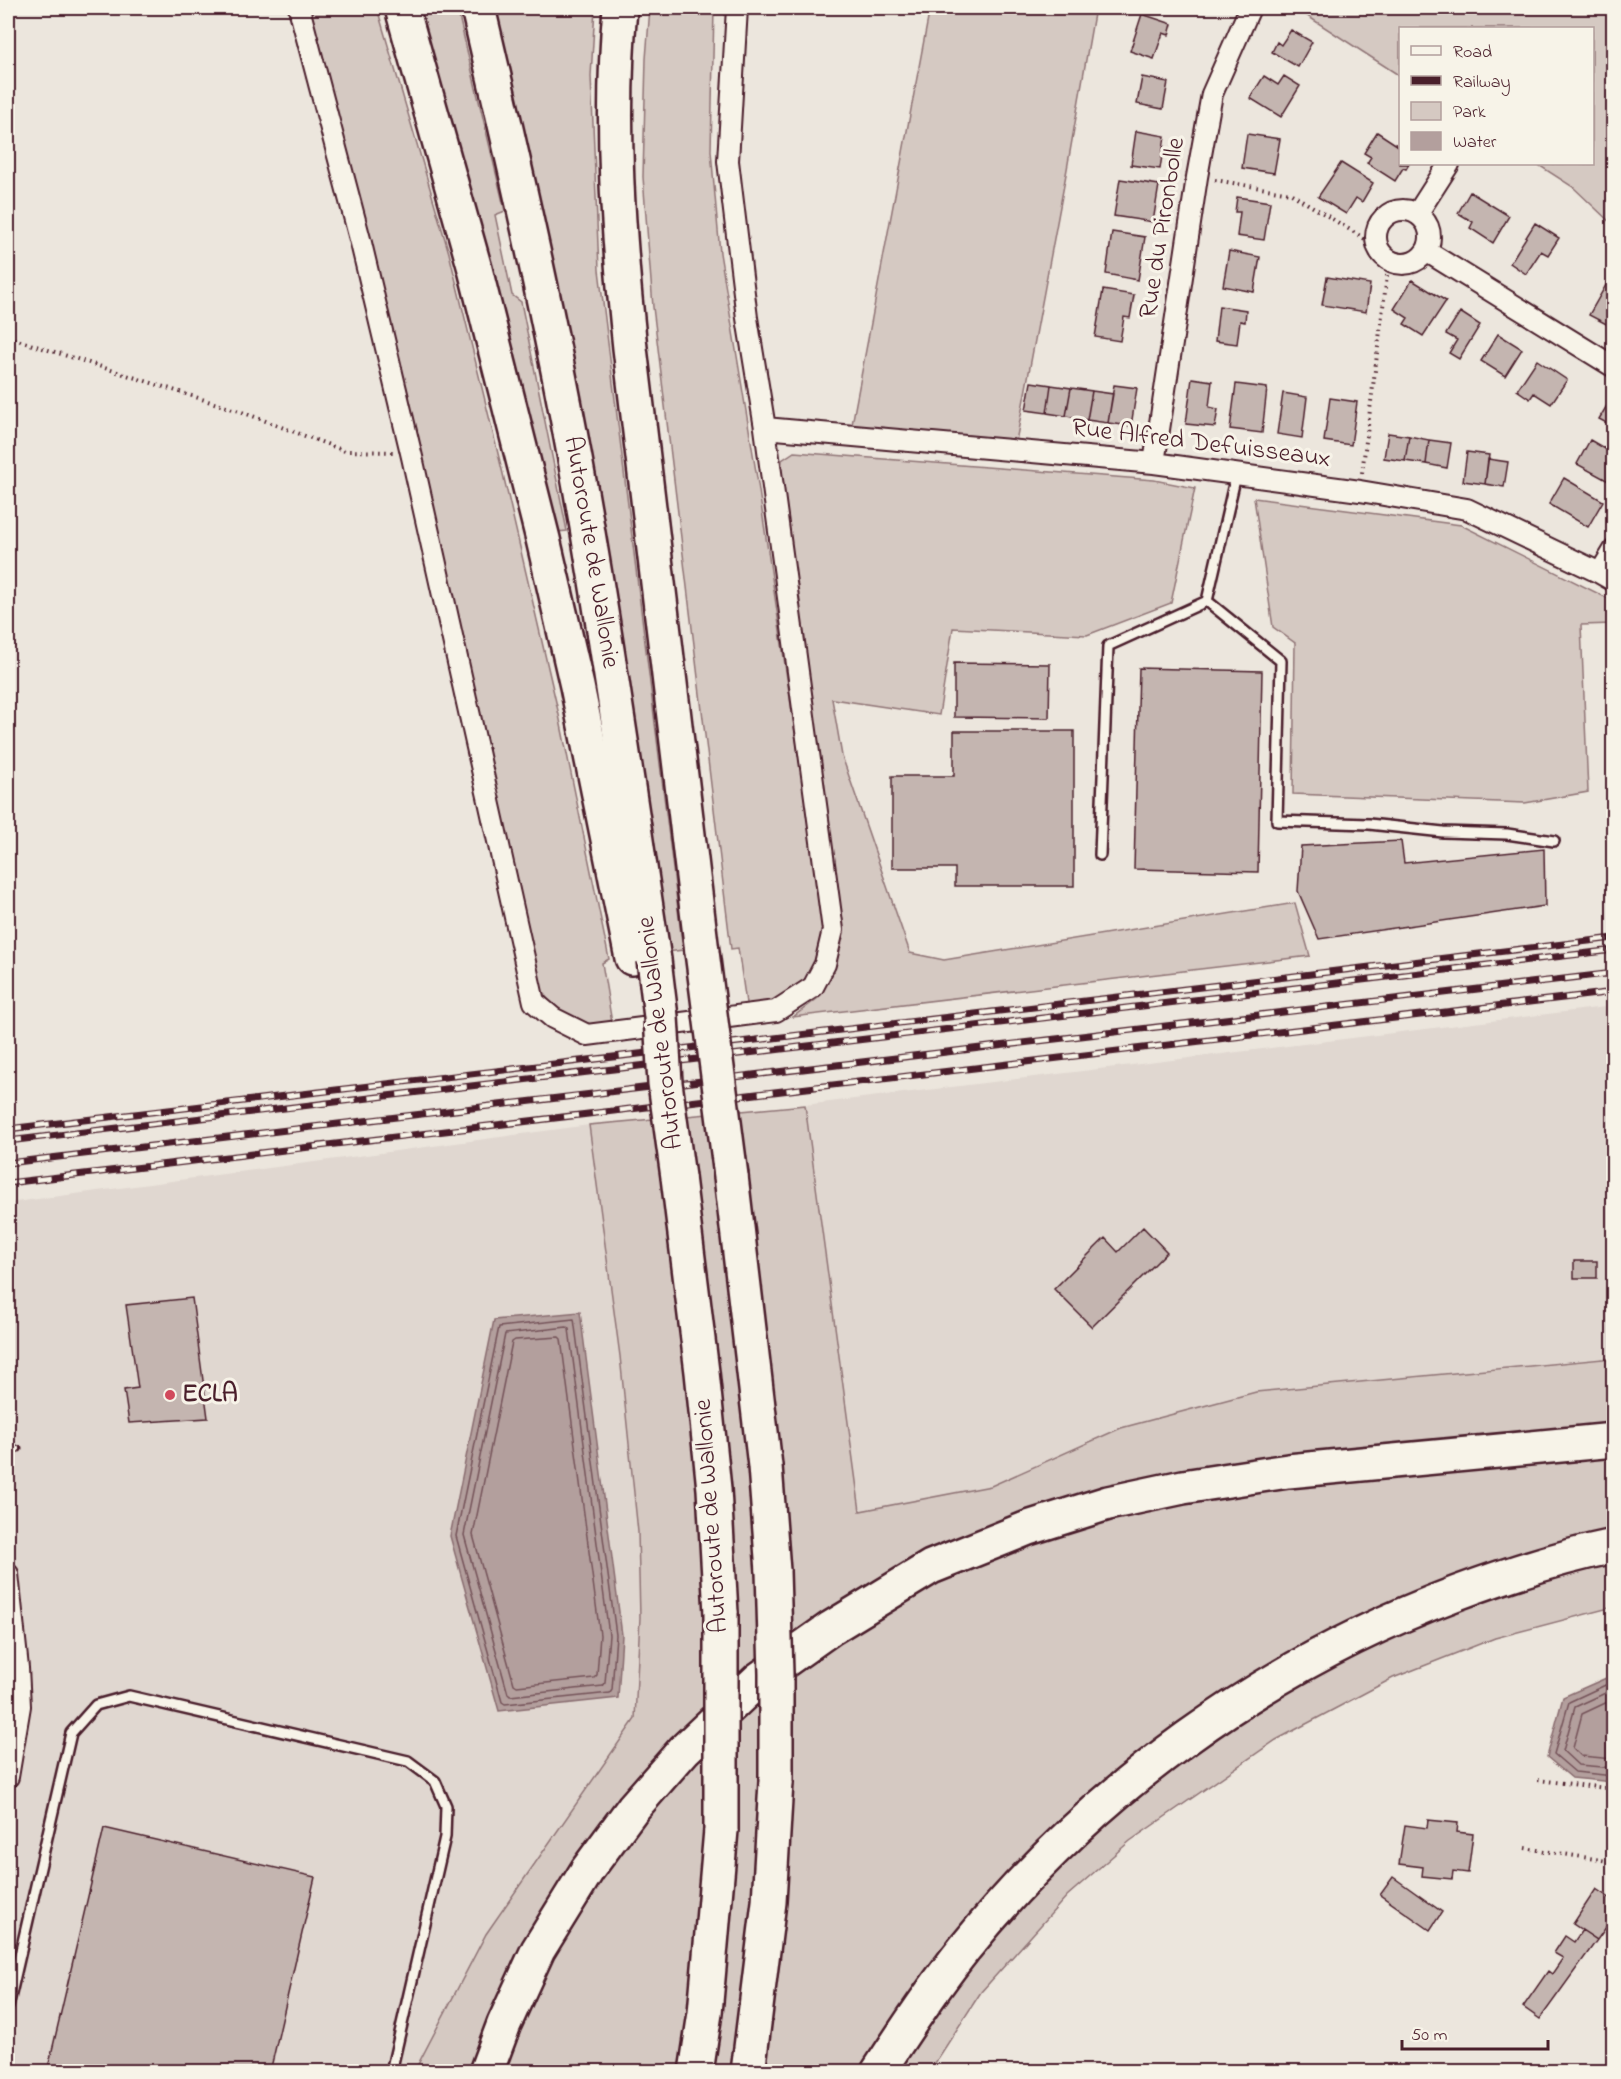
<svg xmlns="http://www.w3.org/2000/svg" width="1621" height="2079" font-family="'Indie Flower',sans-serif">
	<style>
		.built { fill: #e0d7d0 }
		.green { fill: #d5c9c2; stroke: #907476; stroke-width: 1.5 }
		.water { fill: #b39f9d; stroke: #896c6f; stroke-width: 1.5 }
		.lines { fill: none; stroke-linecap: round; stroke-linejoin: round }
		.shore { stroke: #745259; stroke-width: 1.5 }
		.building { fill: #c4b5b0; stroke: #4a1f2b; stroke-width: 1.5 }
		.lane-casing { stroke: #4a1f2b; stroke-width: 14 }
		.street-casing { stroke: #4a1f2b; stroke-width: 24 }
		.highway-casing { stroke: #4a1f2b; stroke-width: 38 }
		.path { stroke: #4a1f2b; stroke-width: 4; stroke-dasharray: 1.5 4.5; stroke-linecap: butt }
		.lane { stroke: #f7f3e8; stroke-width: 9 }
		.street { stroke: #f7f3e8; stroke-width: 20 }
		.highway { stroke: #f7f3e8; stroke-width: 33 }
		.rail-casing { stroke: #4a1f2b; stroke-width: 7 }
		.rail { stroke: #f7f3e8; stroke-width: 4.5; stroke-dasharray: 14; stroke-linecap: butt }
		.highway-bridge-casing { stroke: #4a1f2b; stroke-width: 38; stroke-linecap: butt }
		.highway-bridge { stroke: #f7f3e8; stroke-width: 33 }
		.poi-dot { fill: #d1495b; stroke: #f7f3e8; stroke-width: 2 }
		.labels { text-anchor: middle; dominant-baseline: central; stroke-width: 6; stroke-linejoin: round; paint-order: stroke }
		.street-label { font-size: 26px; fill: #4a1f2b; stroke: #f7f3e8 }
		.poi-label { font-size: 26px; font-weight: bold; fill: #4a1f2b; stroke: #f7f3e8; text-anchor: start }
	</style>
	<rect width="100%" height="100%" fill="#ece6dd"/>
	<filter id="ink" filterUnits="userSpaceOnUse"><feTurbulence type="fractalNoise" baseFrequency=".0167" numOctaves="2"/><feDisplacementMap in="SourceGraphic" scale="12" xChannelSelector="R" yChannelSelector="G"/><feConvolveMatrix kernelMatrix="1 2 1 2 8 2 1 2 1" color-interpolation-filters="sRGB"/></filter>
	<g filter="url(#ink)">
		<!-- built -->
		<path class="built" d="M1613 1006V1358L1256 1392 1121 1428 991 1486 860 1512 805 1105Z
			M589 1125 620 1356 638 1532 640 1617 635 1719 486 1934 414 2071H8V1203Z"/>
		<!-- green -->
		<path class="green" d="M304 8H377L449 253 503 474 559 715 609 959 602 963 613 1029 580 1025 549 1001 537 984Z
			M418 8H457L505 211 495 215 512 295 521 302 567 531 557 532C516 355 467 181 418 8Z
			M492 8H595L591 76 599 270 683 950 667 952 628 672 595 488Z
			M650 8H714L711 151 720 253 758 484 825 933C823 942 822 952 818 961 805 990 776 1001 747 1010L738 948 731 949 653 307 643 177 646 59Z
			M930 8H1095L1067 169 1015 447 848 446Z
			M1295 8H1613V225L1573 187 1537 164H1592V28H1400V76Z
			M794 452 1154 480 1195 488 1171 603 1087 635 953 628 939 715 832 699 842 756 910 953 944 960 1295 903 1310 956 793 1017 818 998 835 963 779 495 782 460Z
			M1254 498 1461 525 1613 601V624L1581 625 1588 792 1525 803 1293 794 1295 643 1273 627Z
			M805 1105 860 1511 991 1486 1121 1428 1256 1392 1613 1358V1607L1495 1638 1393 1678 1276 1740 1130 1841 1067 1896 981 1992 930 2071 414 2072 486 1934 635 1719 640 1617 638 1532 620 1356 589 1125Z"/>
		<!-- water -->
		<path class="water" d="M580 1312 622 1635 618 1698 499 1711 450 1536 494 1320Z
			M1613 1675V1782L1572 1778 1547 1757 1563 1697Z"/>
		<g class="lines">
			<!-- shore -->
			<path class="shore" d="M574 1319 616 1635 612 1690 610 1693 505 1704 502 1702 456 1536 499 1327Z
				M567 1327 569 1329 609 1635 605 1683 603 1686 510 1696 508 1694 464 1535 505 1334Z
				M559 1337 561 1339 600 1635 597 1675 594 1678 517 1686 514 1684 473 1535 512 1342 515 1340Z
				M1614 1681 1569 1702 1554 1754 1575 1772 1614 1776
				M1614 1689 1575 1707 1563 1751 1578 1765 1614 1768
				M1614 1699 1582 1714 1573 1748 1581 1756 1614 1759"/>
		</g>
		<!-- building -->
		<path class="building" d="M1142 14 1172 24 1169 35 1163 33 1154 59 1130 51Z
			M1291 30 1312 42 1298 67 1272 52 1277 42 1281 45Z
			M1264 76 1278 85 1284 76 1300 86 1281 117 1250 98Z
			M1142 77 1168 82 1163 109 1137 104Z
			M1136 131 1165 136 1160 169 1131 165Z
			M1377 132 1400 147V164H1409L1406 169 1403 168 1395 181 1367 163 1371 157 1364 153Z
			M1247 134 1280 139 1274 173 1242 168Z
			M1341 163 1373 183 1362 202 1356 198 1346 214 1318 197Z
			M1120 179 1159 185 1153 222 1114 216Z
			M1470 192 1509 216 1493 243 1470 228 1473 222 1458 213Z
			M1237 197 1270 202 1264 240 1237 236 1240 212H1235Z
			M1535 223 1559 238 1548 255 1541 251 1526 274 1510 263Z
			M1112 232 1145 237 1138 280 1106 274Z
			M1229 251 1260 257 1254 292 1223 286Z
			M1327 277 1370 284 1366 312 1322 305Z
			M1610 278 1614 280V328L1589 315Z
			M1412 280 1446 301 1423 336 1404 324 1408 318 1394 309Z
			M1103 290 1134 295 1130 318 1124 317 1120 341 1095 337Z
			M1219 306 1246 310 1245 322 1240 321 1237 344 1215 341Z
			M1460 312 1480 325 1459 359 1449 353 1457 340 1446 334Z
			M1498 334 1522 349 1505 376 1481 361Z
			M1537 360 1567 380 1551 404 1534 393 1530 399 1517 390Z
			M1192 378 1212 381 1209 407 1218 409 1215 427 1186 424Z
			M1031 382 1051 385 1047 413 1026 410Z
			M1236 384 1267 388 1262 433 1230 429Z
			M1051 385 1071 388 1066 416 1047 413Z
			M1114 385 1137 388 1131 426 1108 423Z
			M1071 388 1092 391 1087 420 1066 416Z
			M1092 391 1113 394 1108 423 1087 420Z
			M1283 393 1307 397 1302 438 1277 434Z
			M1612 397 1614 398V427L1599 419Z
			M1330 398 1357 402 1351 445 1324 441Z
			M1388 433 1409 436 1405 461 1384 458Z
			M1409 436 1429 440 1426 464 1405 461Z
			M1429 440 1451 443 1447 468 1426 464Z
			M1590 440 1614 454V480L1612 483 1577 464Z
			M1467 452 1489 455 1485 484 1463 481Z
			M1488 459 1508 462 1504 487 1485 484Z
			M1564 478 1603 501 1588 527 1549 504Z
			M954 663 1050 664 1049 718 954 717Z
			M1139 668 1262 671 1258 872 1134 869Z
			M954 731H1074V886H955V868H892V776H954Z
			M1401 841 1404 863 1544 849 1545 906 1319 939 1298 891 1301 846Z
			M1143 1227 1167 1252 1092 1327 1054 1289 1105 1238 1118 1252Z
			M1574 1261H1597V1278H1574Z
			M192 1298 208 1418 129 1423 124 1390 138 1388 126 1305Z
			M1428 1820 1458 1823 1457 1832 1473 1834 1468 1873 1453 1871 1452 1879 1422 1876 1423 1867 1399 1864 1405 1825 1427 1828Z
			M104 1828 315 1877 270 2072H47Z
			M1393 1877 1442 1912 1430 1930 1380 1895Z
			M1596 1889 1614 1901V1916L1597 1940 1573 1924Z
			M1582 1930 1597 1940 1540 2019 1523 2007 1548 1971 1552 1974 1563 1958 1554 1953 1565 1936 1574 1942Z"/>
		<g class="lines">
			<defs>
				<path id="lane" d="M1236 475 1207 601 1281 661 1277 821 1369 824 1443 832 1507 834 1554 841
					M1100 855 1108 646 1207 601
					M8 2007 71 1733 96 1705 129 1696 408 1761 435 1781 446 1806 445 1837 391 2072"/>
				<path id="street" d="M299 8 361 243 412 457 534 1002 553 1018 587 1035 776 1011 813 987 825 964 833 930 765 428 747 318 728 161 737 8
					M1376 237a27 27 0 1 1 54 0a27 27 0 1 1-54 0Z
					M1417 214 1449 164
					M1426 251 1614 367
					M765 428 1154 463 1360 491 1467 509 1600 573 1614 581
					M1154 463 1197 177 1212 94 1250 8
					M1600 573 1614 550
					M8 1574 18 1668 20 1706 8 1777"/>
				<g id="highway">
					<path d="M402 8 475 269 543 539 577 686 632 958"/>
					<path id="s1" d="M478 8C520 187 561 368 591 551 614 687 633 823 654 960"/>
					<path d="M620 8C610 121 618 235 630 348L702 952"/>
					<path d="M731 1176 765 1466 773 1571"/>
					<path d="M678 1177 702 1372 714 1489 721 1613"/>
					<path d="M486 2072 504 2024 538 1950 588 1869 633 1808 684 1750 759 1679 831 1628 931 1567 1028 1528 1108 1503 1183 1487 1288 1471 1614 1440"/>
					<path d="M696 2072 705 2013 721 1830"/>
					<path d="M748 2072 769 1902 776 1782"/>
					<path d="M878 2072C905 2030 933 1988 964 1949 1093 1789 1265 1665 1457 1593 1508 1574 1560 1557 1614 1546"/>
				</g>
			</defs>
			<!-- lane casing -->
			<use href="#lane" class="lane-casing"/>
			<!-- street casing -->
			<use href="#street" class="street-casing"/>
			<!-- highway casing -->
			<use href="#highway" class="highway-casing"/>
			<!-- path -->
			<path class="path" d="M1215 180 1290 193 1378 247
				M8 337 239 411 345 451 393 452
				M1362 473 1389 260
				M1538 1780 1614 1789
				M1525 1848 1614 1862"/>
			<!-- lane -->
			<use href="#lane" class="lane"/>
			<!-- street -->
			<use href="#street" class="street"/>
			<!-- highway -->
			<use href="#highway" class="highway"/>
			<defs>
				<path id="rail" d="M8 1129 1614 938
					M8 1141 1614 950
					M8 1163 1614 973
					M8 1183 1614 992
					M8 1450 19 1449"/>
			</defs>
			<!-- rail casing -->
			<use href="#rail" class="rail-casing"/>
			<!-- rail -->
			<use href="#rail" class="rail"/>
			<defs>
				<path id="highway-bridge" d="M702 952 731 1176
					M654 960 661 1017 665 1083 678 1177
					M773 1571 776 1674V1782
					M721 1613V1830"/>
			</defs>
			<!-- highway-bridge casing -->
			<use href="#highway-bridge" class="highway-bridge-casing"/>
			<!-- highway-bridge -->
			<use href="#highway-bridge" class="highway-bridge"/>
		</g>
	</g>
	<!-- markers -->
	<circle class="poi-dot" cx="170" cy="1395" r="6"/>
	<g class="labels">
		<!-- street labels -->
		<g class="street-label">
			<text transform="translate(1163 228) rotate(-81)">Rue du Pironbolle</text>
			<text transform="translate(1201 444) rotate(7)">Rue Alfred Defuisseaux</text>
			<text stroke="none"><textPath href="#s1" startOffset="556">Autoroute de Wallonie</textPath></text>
			<text transform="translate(661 1033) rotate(-97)">Autoroute de Wallonie</text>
			<text transform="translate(712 1516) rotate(-94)">Autoroute de Wallonie</text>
		</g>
		<!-- poi labels -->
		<g class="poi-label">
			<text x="182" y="1395">ECLA</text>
		</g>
	</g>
	<!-- margin -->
	<rect width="1621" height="2079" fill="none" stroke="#f7f3e8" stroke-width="30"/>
	<rect x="15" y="15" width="1591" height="2049" fill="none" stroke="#4a1f2b" stroke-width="2" filter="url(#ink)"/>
	<!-- legend -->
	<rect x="1399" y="27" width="195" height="138" fill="#f7f3e8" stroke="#b29e9c" stroke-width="1.5"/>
	<rect x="1411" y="46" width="30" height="9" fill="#f7f3e8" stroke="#b29e9c" stroke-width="1.5"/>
	<text x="1453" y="57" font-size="18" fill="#4a1f2b">Road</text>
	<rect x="1411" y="76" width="30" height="9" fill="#4a1f2b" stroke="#b29e9c" stroke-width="1.5"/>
	<text x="1453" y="87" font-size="18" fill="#4a1f2b">Railway</text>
	<rect x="1411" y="102" width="30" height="18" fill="#d5c9c2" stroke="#b29e9c" stroke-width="1.5"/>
	<text x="1453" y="117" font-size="18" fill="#4a1f2b">Park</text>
	<rect x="1411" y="132" width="30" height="18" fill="#b39f9d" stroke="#b29e9c" stroke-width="1.5"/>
	<text x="1453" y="147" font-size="18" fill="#4a1f2b">Water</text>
	<!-- scale -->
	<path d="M1402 2040v9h146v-9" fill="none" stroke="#4a1f2b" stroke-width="3"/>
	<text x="1411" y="2040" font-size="18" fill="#4a1f2b" stroke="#f7f3e8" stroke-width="4.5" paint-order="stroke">50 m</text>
</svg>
